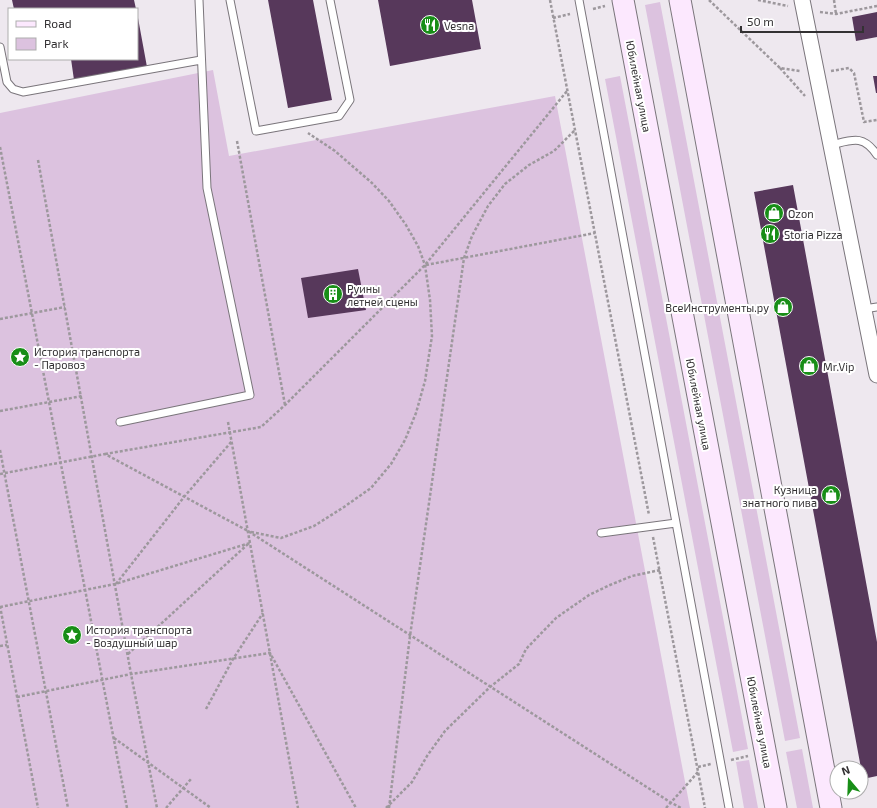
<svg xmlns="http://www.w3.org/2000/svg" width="877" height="808" font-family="'Exo 2',sans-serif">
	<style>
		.green { fill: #dcc2df }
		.building { fill: #57385b }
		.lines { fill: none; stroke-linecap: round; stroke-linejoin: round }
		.service-casing { stroke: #7a757b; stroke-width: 9 }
		.minor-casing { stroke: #7a757b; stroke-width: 17 }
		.secondary-casing { stroke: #7a757b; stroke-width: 23 }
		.path { stroke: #9d989d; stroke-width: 2.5; stroke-dasharray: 3 2; stroke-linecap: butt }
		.service { stroke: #fff; stroke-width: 7 }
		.minor { stroke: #fff; stroke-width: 15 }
		.secondary { stroke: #fce8fe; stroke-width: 21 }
		.labels { text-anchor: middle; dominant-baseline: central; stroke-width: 4; stroke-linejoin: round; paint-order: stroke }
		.poi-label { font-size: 11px; fill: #333133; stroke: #fff; text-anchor: start }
		.street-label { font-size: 11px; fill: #333133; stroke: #fff }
	</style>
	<rect width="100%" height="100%" fill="#eee8ef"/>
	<!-- green -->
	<path class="green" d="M660 2 800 738 785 741 645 5Z
		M213 70 229 156 555 96 690 808H0V113Z
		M620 76 748 749 733 752 605 79Z
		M802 749 813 808H797L786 752Z
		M749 760 758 808H744L736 762Z"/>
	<!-- building -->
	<path class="building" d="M12 0H134L136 9H14Z
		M268 0H313L332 100 288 108Z
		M378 0H472L481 49 390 66Z
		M877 12V37L856 41 852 17Z
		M138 18 147 67 74 80 71 59H137Z
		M873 76H877V93H876Z
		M793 185 877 642V776L863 779 754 192Z
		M358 269 366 310 308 318 301 278Z"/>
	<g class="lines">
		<defs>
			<path id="service" d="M230 0 256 131 339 116 350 100 330 0
				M579 0 729 808
				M0 47 7 82 13 89 23 92 201 60
				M831 145C852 140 863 134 877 155
				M864 309 877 307
				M120 422 250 395 207 188 199 0
				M601 533 676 523"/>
			<path id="minor" d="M802 0 877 375"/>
			<path id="secondary" d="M623 0 776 808
				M680 0 831 808"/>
		</defs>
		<!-- service casing -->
		<use href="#service" class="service-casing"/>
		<!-- minor casing -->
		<use href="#minor" class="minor-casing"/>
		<!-- secondary casing -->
		<use href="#secondary" class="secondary-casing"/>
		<!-- path -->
		<path class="path" d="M550 0 649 515
			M709 0 780 68 800 71
			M758 0 788 6
			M834 0 836 14
			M593 9 605 6
			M820 12 836 14 877 6
			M553 18 570 14
			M780 68 805 96
			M831 71 849 68 854 73 864 122 877 120
			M237 141 285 405
			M0 147 127 808
			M38 160 131 674 157 808
			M426 265 595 233
			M0 319 65 307
			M0 411 82 396
			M228 422 298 808
			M0 450 68 808
			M105 454 261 427 285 405 425 265 567 91
			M0 474 105 454 248 531 670 802 681 808
			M251 532 281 538 314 526 344 507 371 488 391 464 405 440 416 413 425 381 432 336 430 300 425 265 418 246 406 225 389 201 372 183 335 151 308 133
			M653 537 705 808
			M116 584 184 497 232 441
			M0 606 38 808
			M0 607 115 584 250 543
			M0 646 7 645
			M128 654 248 544
			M17 697 131 674 270 653 356 808
			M206 709 233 659 263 613
			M114 738 211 808
			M731 760 748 756
			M698 767 711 764
			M166 808 191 779
			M386 808 412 782 427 756 445 731 490 687 519 664 526 649 556 618 589 595 610 585 632 576 660 570
			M389 808 410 636 464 258 472 236 488 206 505 184 529 165 554 151 575 130
			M666 808 698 772"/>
		<!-- service -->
		<use href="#service" class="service"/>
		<!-- minor -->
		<use href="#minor" class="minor"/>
		<!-- secondary -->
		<use href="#secondary" class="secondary"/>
	</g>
	<!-- icons -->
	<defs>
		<symbol id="restaurant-disc" viewBox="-11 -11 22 22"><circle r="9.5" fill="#188e17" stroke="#fff"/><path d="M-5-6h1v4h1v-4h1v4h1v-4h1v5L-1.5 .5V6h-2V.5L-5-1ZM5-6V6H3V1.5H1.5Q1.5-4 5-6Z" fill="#fff"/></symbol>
		<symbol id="shop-disc" viewBox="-11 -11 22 22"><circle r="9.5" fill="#188e17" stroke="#fff"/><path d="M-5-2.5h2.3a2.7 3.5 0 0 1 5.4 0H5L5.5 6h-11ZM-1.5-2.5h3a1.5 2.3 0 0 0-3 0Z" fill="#fff"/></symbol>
		<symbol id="building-disc" viewBox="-11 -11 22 22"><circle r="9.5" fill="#188e17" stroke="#fff"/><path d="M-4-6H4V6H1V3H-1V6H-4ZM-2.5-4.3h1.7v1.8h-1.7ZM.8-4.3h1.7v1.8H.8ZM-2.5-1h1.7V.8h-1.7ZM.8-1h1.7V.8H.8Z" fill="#fff"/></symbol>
		<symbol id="sight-disc" viewBox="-11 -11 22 22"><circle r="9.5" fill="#188e17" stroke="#fff"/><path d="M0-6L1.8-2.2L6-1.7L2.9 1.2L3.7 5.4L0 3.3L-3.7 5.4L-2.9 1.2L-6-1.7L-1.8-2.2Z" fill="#fff"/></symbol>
	</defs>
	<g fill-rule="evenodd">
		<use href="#restaurant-disc" x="419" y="14" width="22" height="22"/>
		<use href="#shop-disc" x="763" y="202" width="22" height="22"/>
		<use href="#restaurant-disc" x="759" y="223" width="22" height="22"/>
		<use href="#building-disc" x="322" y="283" width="22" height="22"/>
		<use href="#shop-disc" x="772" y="296" width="22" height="22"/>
		<use href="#sight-disc" x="9" y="346" width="22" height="22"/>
		<use href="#shop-disc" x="798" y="355" width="22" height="22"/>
		<use href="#shop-disc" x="820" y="484" width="22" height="22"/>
		<use href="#sight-disc" x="61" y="624" width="22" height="22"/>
	</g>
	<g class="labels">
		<!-- poi labels -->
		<g class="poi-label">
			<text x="444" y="25">Vesna</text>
			<text x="788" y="213">Ozon</text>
			<text x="784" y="234">Storia Pizza</text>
			<text x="347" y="288">Руины<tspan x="347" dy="13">летней сцены</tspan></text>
			<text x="769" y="307" text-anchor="end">ВсеИнструменты.ру</text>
			<text x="34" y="351">История транспорта<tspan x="34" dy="13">- Паровоз</tspan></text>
			<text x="823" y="366">Mr.Vip</text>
			<text x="817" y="489" text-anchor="end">Кузница<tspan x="817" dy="13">знатного пива</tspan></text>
			<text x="86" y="629">История транспорта<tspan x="86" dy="13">- Воздушный шар</tspan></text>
		</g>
		<!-- street labels -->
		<g class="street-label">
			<text transform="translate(639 86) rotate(79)">Юбилейная улица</text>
			<text transform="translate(699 404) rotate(79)">Юбилейная улица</text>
			<text transform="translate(760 722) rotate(79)">Юбилейная улица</text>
		</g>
	</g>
	<!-- legend -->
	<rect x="8" y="8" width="130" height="52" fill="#ffffff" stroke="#adadad"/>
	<rect x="16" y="21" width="20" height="6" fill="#fce8fe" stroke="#adadad"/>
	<text x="44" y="28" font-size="12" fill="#333133">Road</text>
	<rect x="16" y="38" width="20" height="12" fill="#dcc2df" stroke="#adadad"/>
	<text x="44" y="48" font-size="12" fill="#333133">Park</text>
	<!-- north arrow -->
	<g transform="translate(849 780) rotate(341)"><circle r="19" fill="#ffffff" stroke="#adadad"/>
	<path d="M0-3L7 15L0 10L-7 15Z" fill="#188e17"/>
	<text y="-6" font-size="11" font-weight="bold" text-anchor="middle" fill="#333133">N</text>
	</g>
	<!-- scale -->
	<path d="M741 26v6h122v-6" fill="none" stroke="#333133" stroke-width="2"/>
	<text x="747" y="26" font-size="12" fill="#333133" stroke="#ffffff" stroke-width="3" paint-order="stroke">50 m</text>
</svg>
